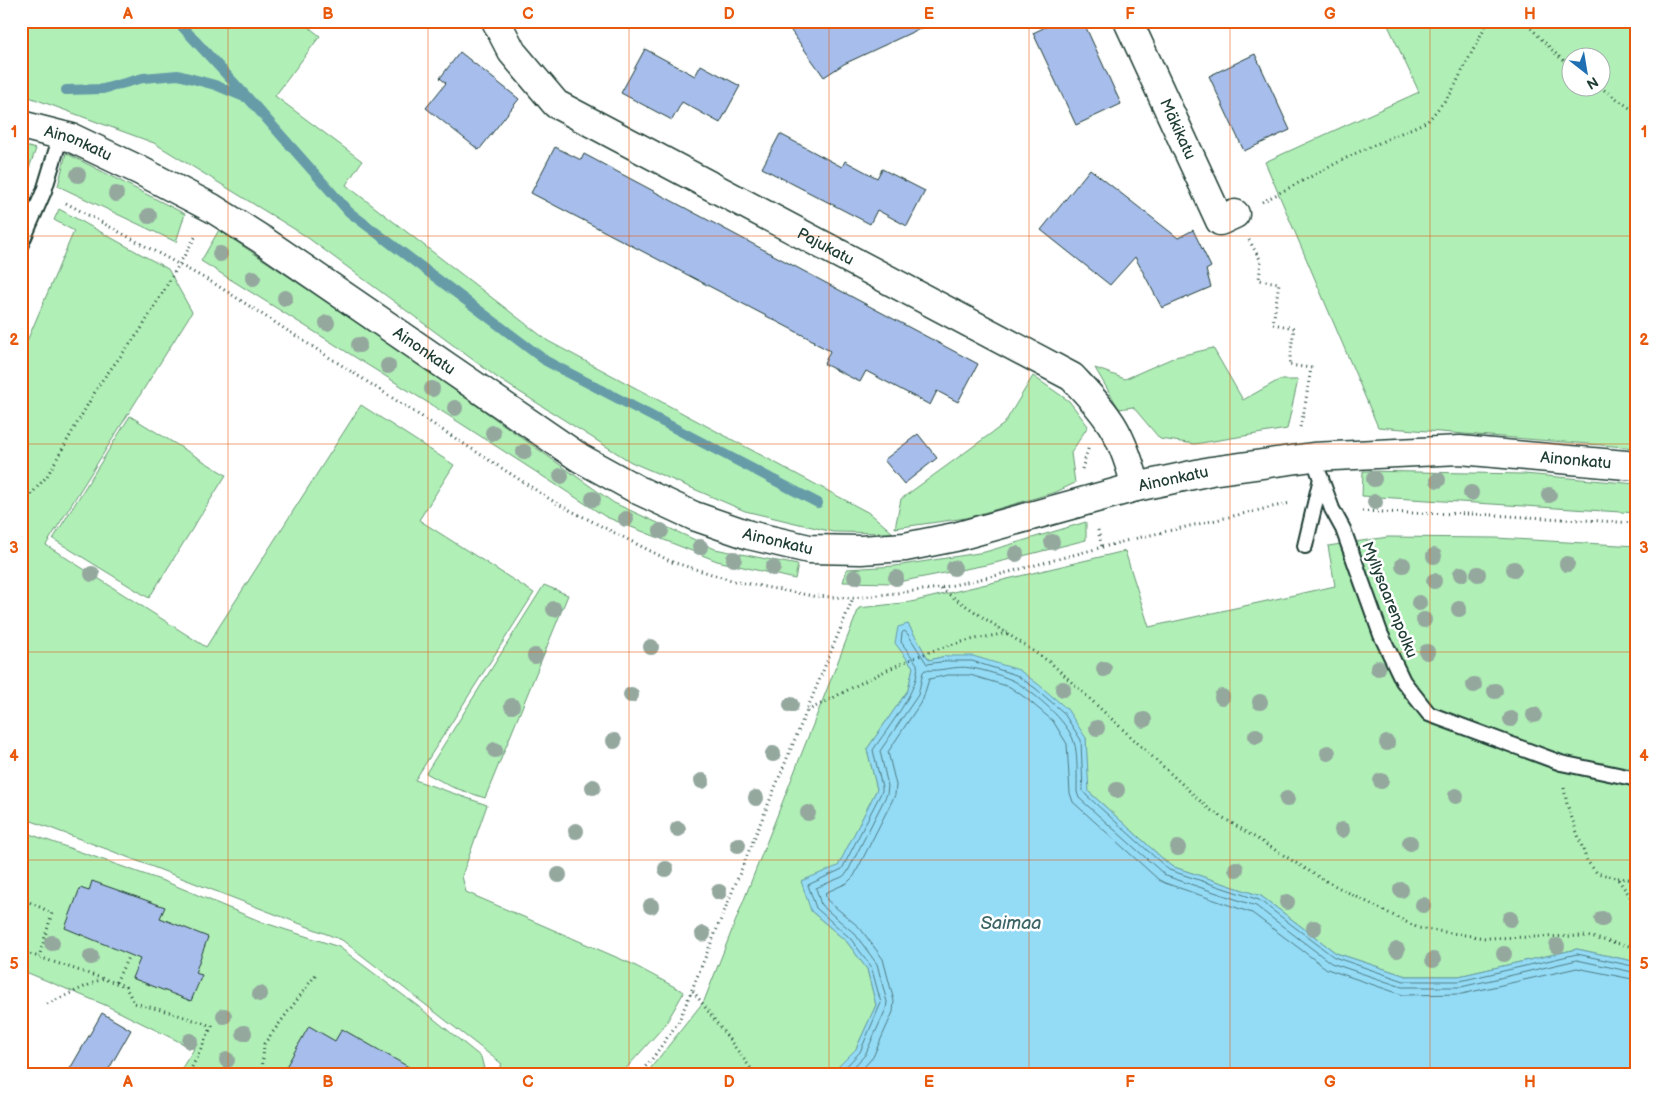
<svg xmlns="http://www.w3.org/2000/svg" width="1658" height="1095" font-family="'Balsamiq Sans',sans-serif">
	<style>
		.green { fill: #b0efb6; stroke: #689675; fill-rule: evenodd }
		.water { fill: #94dbf6; stroke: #659ca8 }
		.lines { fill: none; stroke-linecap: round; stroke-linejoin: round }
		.shore { stroke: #4e7c82; stroke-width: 1 }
		.stream { stroke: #659ca8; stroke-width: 10 }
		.building { fill: #a7bdeb; stroke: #1f3d34 }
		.service-casing { stroke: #1f3d34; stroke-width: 18 }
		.minor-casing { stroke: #1f3d34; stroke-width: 31 }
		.tertiary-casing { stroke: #1f3d34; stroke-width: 31 }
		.path { stroke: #1f3d34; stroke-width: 3; stroke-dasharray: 1 4; stroke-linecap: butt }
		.service { stroke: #fff; stroke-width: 14 }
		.minor { stroke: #fff; stroke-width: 28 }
		.tertiary { stroke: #fff; stroke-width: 28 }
		.tree { fill: #94a89e }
		.grid { fill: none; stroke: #e8590c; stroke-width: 1; stroke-opacity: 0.55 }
		.labels { text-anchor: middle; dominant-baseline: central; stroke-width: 5; stroke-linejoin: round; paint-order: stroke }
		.street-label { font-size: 16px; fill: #1f3d34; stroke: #fff }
		.water-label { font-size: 18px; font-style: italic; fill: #3c6464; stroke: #fff }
		.neatline { fill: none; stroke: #e8590c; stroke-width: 2 }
		.grid-label { font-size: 16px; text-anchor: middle; font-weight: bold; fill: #e8590c }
	</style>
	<rect width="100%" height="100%" fill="#fff"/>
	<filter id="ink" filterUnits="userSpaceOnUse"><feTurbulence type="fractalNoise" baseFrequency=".02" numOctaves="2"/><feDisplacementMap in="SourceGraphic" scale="10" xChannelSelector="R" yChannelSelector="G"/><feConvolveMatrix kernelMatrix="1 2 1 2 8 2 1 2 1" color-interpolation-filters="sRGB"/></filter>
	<g filter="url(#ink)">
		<!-- green -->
		<path class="green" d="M21 21H301L320 36 275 96 362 161 346 185 548 341 871 514 893 533 833 532 745 511 631 462 499 379 304 235 154 143 21 94Z
			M1386 21H1637V448L1378 427 1265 162 1419 92ZM1570 58H1600V88H1570Z
			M21 145 36 149 29 168 21 166Z
			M66 153 185 214 176 242 58 186Z
			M59 209 168 269 192 312 46 545 206 647 361 405 454 465 419 520 534 593 415 780 487 805 462 876 466 892 632 964 684 992 665 1025 621 1074H495L502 1064 342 940 109 850 21 817V355L74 231 54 220Z
			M219 230 401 352 614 503 715 549 798 565 795 579 717 561 606 517 446 414 201 261Z
			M1213 348 1243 400 1279 380H1298L1287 429 1195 444 1160 439 1133 407 1119 409 1095 368 1125 379 1175 357Z
			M1033 376 1069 401 1088 426 1071 453 1075 483 1056 492 966 518 895 528 901 499 1004 424Z
			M130 416 226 475 149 598 53 539Z
			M1363 471 1524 474 1637 484V513L1362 496Z
			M1086 522V540L991 564 893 583 843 582 847 569 895 566 985 552Z
			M1388 537 1496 538 1637 546V962L1577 949 1459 976H1406L1336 953 1261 896 1171 866 1088 791 1086 738 946 656 929 660 908 624 896 643 913 667 908 690 867 749 877 789 838 867 811 911 847 942 867 969 876 1005 856 1049 831 1074H646L704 1001 859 608 911 602 1125 551 1149 627 1335 586 1328 546Z
			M544 585 568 595 485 798 452 787 426 773Z
			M21 831 169 883 262 922 339 947 419 1007 481 1057 485 1073 178 1074 194 1049 105 1005 21 970Z"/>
		<!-- water -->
		<path class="water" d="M908 624 929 660 946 656H973L1019 670 1038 684 1067 709 1086 738 1089 792 1171 866 1261 896 1336 953 1406 976H1459L1577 949 1637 962V1074H831L856 1049 876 1005 867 969 847 942 811 911 801 881 838 866 877 789 867 749 908 690 913 667 895 643 898 627Z"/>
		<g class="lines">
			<!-- shore -->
			<path class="shore" d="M839 1074 860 1052 881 1003 871 966 850 938 816 908 808 885 842 869 882 791V787L873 750C886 730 922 687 917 664L901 642 902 633 904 631 907 633 927 664 947 661H972L1016 675 1035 688 1063 712 1081 740 1083 791 1086 795 1169 870 1259 900 1334 957 1404 981H1460L1577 954 1637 967
				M847 1074 865 1055 886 1009 887 1002 877 964 855 934 821 905 816 888 842 877 847 873 887 794 888 786 880 751 918 695 923 672 925 670C940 672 956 665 971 668 981 669 1007 677 1016 682 1034 693 1068 721 1074 742 1078 752 1077 780 1077 792L1079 798 1166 876 1256 906 1331 963 1402 987H1461L1577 960 1637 973
				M858 1074 873 1057 893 1012 894 1001 883 959 860 928 827 900 825 893 847 883 854 876 895 795 896 785 888 752 923 699 929 679 948 675H970L1010 687 1027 699 1053 721 1067 744 1070 793 1073 802 1159 880 1165 883 1252 913 1327 969 1403 995 1462 994 1577 968 1637 980"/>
			<!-- stream -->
			<path class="stream" d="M177 21 248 98 349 212 546 361 818 503
				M66 90 103 89 143 78 178 75 215 85 244 97"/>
		</g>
		<!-- building -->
		<path class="building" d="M784 21H936L844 64 824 77Z
			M1058 21H1083L1121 104 1076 125 1033 33Z
			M645 49 695 76 701 65 740 86 720 123 682 102 672 120 621 93Z
			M460 52 519 99 479 150 426 108 446 83 440 78Z
			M1255 54 1290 130 1244 151 1209 76Z
			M780 134 842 167 845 161 877 178 882 169 925 191 907 226 877 210 870 224 762 168Z
			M555 147 581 160 584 154 978 364 958 402 937 391 930 405 866 371 860 382 824 364 830 351 813 342 814 341 531 193Z
			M1090 169 1178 238 1193 230 1211 267 1206 270 1211 287 1162 308 1135 257 1110 285 1041 230Z
			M918 434 937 458 904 484 884 460Z
			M92 881 165 907 160 918 208 937 195 973 202 975 191 1001 132 978 140 959 65 928 80 888 89 891Z
			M102 1013 131 1030 106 1074H67Z
			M309 1026 335 1041 342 1029 421 1074H282Z"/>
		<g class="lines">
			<defs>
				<path id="service" d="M21 244 44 191 61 135
					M1313 457 1332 509 1343 529 1381 635 1403 681 1429 714 1561 763 1637 779
					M1305 546 1321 478"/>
				<g id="minor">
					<path id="s1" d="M496 21 512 52 556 104 1072 377C1085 391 1098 404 1108 419 1122 438 1130 464 1136 487"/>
					<path id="s2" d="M1128 21 1220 221 1235 214"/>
				</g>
				<g id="tertiary">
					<path id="s3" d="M21 125 72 138 139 170 212 208 261 239 580 458 638 490 694 516 749 535 809 549 861 550 905 547 955 537 1136 487 1211 471 1313 457 1460 450 1637 466"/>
				</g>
			</defs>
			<!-- service casing -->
			<use href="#service" class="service-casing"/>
			<!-- minor casing -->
			<use href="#minor" class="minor-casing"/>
			<!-- tertiary casing -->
			<use href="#tertiary" class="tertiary-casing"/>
			<!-- path -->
			<path class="path" d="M1524 21 1558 56 1570 65
				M1600 87 1637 113
				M1262 202 1354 154 1428 121 1451 93 1488 21
				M66 203 215 284 556 503 672 562 738 582 813 596 853 598 940 588 998 575 1133 539 1290 503
				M1249 240 1261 261 1259 280 1279 283 1273 324 1294 328 1289 365 1311 368 1304 412 1300 427
				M1082 469 1089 446
				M21 506 47 476 100 383 140 331 197 234
				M1362 511 1406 513 1473 514 1637 523
				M1098 530 1102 547
				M941 589 1051 663 1209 809 1322 879 1418 928 1485 938 1586 936 1637 948
				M807 711C853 688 898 661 947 646 966 640 987 637 1007 633
				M1564 788 1567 804 1587 861 1597 873 1617 878 1637 906
				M1618 878 1637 880
				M21 898 52 913 39 957
				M21 951 125 986 134 1003 169 1012 212 1026 190 1071
				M116 982 129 955
				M693 991 755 1074
				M47 1004 104 978
				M262 1074 264 1044 317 973
				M639 1074 652 1059 679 1021 853 598"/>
			<!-- service -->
			<use href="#service" class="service"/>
			<!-- minor -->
			<use href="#minor" class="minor"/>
			<!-- tertiary -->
			<use href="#tertiary" class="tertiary"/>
		</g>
		<!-- trees -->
		<g class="tree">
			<circle cx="78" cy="175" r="8"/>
			<circle cx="116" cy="194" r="8"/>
			<circle cx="149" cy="216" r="8"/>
			<circle cx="220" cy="254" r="8"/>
			<circle cx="253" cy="278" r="8"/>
			<circle cx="285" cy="298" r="8"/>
			<circle cx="327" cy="323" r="8"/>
			<circle cx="359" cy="345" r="8"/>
			<circle cx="388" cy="366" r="8"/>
			<circle cx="432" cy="389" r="8"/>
			<circle cx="455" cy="408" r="8"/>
			<circle cx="493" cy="433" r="8"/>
			<circle cx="524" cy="452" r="8"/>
			<circle cx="561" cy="476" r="8"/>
			<circle cx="1374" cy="479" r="8"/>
			<circle cx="1438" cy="480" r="8"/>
			<circle cx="1471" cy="493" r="8"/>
			<circle cx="1549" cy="495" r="8"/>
			<circle cx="593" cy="499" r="8"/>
			<circle cx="1375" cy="502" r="8"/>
			<circle cx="626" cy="519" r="8"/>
			<circle cx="661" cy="531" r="8"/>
			<circle cx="1052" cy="542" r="8"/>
			<circle cx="700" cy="547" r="8"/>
			<circle cx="1016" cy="554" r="8"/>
			<circle cx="1434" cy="556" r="8"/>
			<circle cx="734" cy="559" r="8"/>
			<circle cx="1567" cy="564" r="8"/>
			<circle cx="1403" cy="565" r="8"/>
			<circle cx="773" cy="568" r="8"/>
			<circle cx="954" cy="568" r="8"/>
			<circle cx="1514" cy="569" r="8"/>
			<circle cx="92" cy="574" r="8"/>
			<circle cx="1461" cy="574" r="8"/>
			<circle cx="1478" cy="574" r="8"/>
			<circle cx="855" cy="577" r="8"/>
			<circle cx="896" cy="578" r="8"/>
			<circle cx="1434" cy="581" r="8"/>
			<circle cx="1419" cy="603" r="8"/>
			<circle cx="554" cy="609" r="8"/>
			<circle cx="1459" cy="609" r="8"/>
			<circle cx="1424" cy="620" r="8"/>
			<circle cx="651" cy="647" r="8"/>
			<circle cx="1427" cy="652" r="8"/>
			<circle cx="535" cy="656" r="8"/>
			<circle cx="1378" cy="668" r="8"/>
			<circle cx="1104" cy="669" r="8"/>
			<circle cx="1474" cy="685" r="8"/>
			<circle cx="1063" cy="689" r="8"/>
			<circle cx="1495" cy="691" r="8"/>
			<circle cx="631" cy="695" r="8"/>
			<circle cx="1222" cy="697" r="8"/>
			<circle cx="1260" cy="702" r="8"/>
			<circle cx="791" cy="705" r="8"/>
			<circle cx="512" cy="706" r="8"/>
			<circle cx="1534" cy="715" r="8"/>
			<circle cx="1511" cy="719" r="8"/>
			<circle cx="1144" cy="720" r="8"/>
			<circle cx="1097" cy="728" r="8"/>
			<circle cx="1256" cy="736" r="8"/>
			<circle cx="614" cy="741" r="8"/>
			<circle cx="1387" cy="743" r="8"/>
			<circle cx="495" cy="750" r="8"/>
			<circle cx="1328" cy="753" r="8"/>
			<circle cx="773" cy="754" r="8"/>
			<circle cx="702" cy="781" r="8"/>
			<circle cx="1381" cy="781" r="8"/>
			<circle cx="593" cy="787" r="8"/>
			<circle cx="1117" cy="790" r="8"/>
			<circle cx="1456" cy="796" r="8"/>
			<circle cx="756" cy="798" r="8"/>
			<circle cx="1287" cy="799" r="8"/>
			<circle cx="808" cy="813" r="8"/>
			<circle cx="678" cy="829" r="8"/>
			<circle cx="1342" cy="830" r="8"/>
			<circle cx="576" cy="831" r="8"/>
			<circle cx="1410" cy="843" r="8"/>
			<circle cx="738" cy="845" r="8"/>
			<circle cx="1178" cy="848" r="8"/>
			<circle cx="666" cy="869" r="8"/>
			<circle cx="1236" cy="869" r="8"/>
			<circle cx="559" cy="875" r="8"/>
			<circle cx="1401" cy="890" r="8"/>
			<circle cx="719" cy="892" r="8"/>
			<circle cx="1287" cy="902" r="8"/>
			<circle cx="1423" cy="905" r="8"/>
			<circle cx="651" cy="906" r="8"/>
			<circle cx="1510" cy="919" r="8"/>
			<circle cx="1602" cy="919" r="8"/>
			<circle cx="1314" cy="928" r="8"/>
			<circle cx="703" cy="934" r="8"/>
			<circle cx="52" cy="943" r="8"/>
			<circle cx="1557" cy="946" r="8"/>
			<circle cx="1397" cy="950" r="8"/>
			<circle cx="1504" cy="954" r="8"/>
			<circle cx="91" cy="957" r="8"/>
			<circle cx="1433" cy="960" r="8"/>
			<circle cx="260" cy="994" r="8"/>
			<circle cx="224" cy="1016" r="8"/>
			<circle cx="244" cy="1033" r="8"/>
			<circle cx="190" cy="1041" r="8"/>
			<circle cx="227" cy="1060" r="8"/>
		</g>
	</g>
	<!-- grid -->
	<path class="grid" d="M228 21V1074M428 21V1074M629 21V1074M829 21V1074M1029 21V1074M1230 21V1074M1430 21V1074M21 236H1637M21 444H1637M21 652H1637M21 860H1637"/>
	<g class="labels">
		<!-- street labels -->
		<g class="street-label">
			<text stroke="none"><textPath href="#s2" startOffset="119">Mäkikatu</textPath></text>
			<text stroke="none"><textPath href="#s3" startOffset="60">Ainonkatu</textPath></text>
			<text stroke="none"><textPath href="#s1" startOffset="408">Pajukatu</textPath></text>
			<text stroke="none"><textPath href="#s3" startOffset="465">Ainonkatu</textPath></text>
			<text stroke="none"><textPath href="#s3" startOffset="1680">Ainonkatu</textPath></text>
			<text stroke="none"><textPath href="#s3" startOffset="1275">Ainonkatu</textPath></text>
			<text stroke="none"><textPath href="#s3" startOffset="870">Ainonkatu</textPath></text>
			<text transform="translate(1389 600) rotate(68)">Myllysaarenpolku</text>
		</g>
		<!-- water labels -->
		<g class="water-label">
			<text x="1011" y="923">Saimaa</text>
		</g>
	</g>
	<!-- margin -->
	<rect width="1658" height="1095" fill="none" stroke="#fff" stroke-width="55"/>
	<!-- north arrow -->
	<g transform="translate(1586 72) rotate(149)"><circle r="24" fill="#ffffff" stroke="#a5b1ae"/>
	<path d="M0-4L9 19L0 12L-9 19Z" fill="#1f6fb2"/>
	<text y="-8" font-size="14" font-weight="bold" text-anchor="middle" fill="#1f3d34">N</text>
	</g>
	<rect x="28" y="28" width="1602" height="1040" class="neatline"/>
	<g class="grid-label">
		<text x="128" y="19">A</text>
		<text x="328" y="19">B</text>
		<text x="528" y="19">C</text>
		<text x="729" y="19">D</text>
		<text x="929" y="19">E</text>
		<text x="1130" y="19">F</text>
		<text x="1330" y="19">G</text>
		<text x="1530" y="19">H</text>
		<text x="14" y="137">1</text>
		<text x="1644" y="137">1</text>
		<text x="14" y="345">2</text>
		<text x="1644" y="345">2</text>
		<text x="14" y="553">3</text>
		<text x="1644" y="553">3</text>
		<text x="14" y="761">4</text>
		<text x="1644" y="761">4</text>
		<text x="14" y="969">5</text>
		<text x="1644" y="969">5</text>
		<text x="128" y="1087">A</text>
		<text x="328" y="1087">B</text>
		<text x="528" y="1087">C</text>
		<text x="729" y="1087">D</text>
		<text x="929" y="1087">E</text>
		<text x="1130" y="1087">F</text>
		<text x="1330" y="1087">G</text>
		<text x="1530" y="1087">H</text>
	</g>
</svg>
